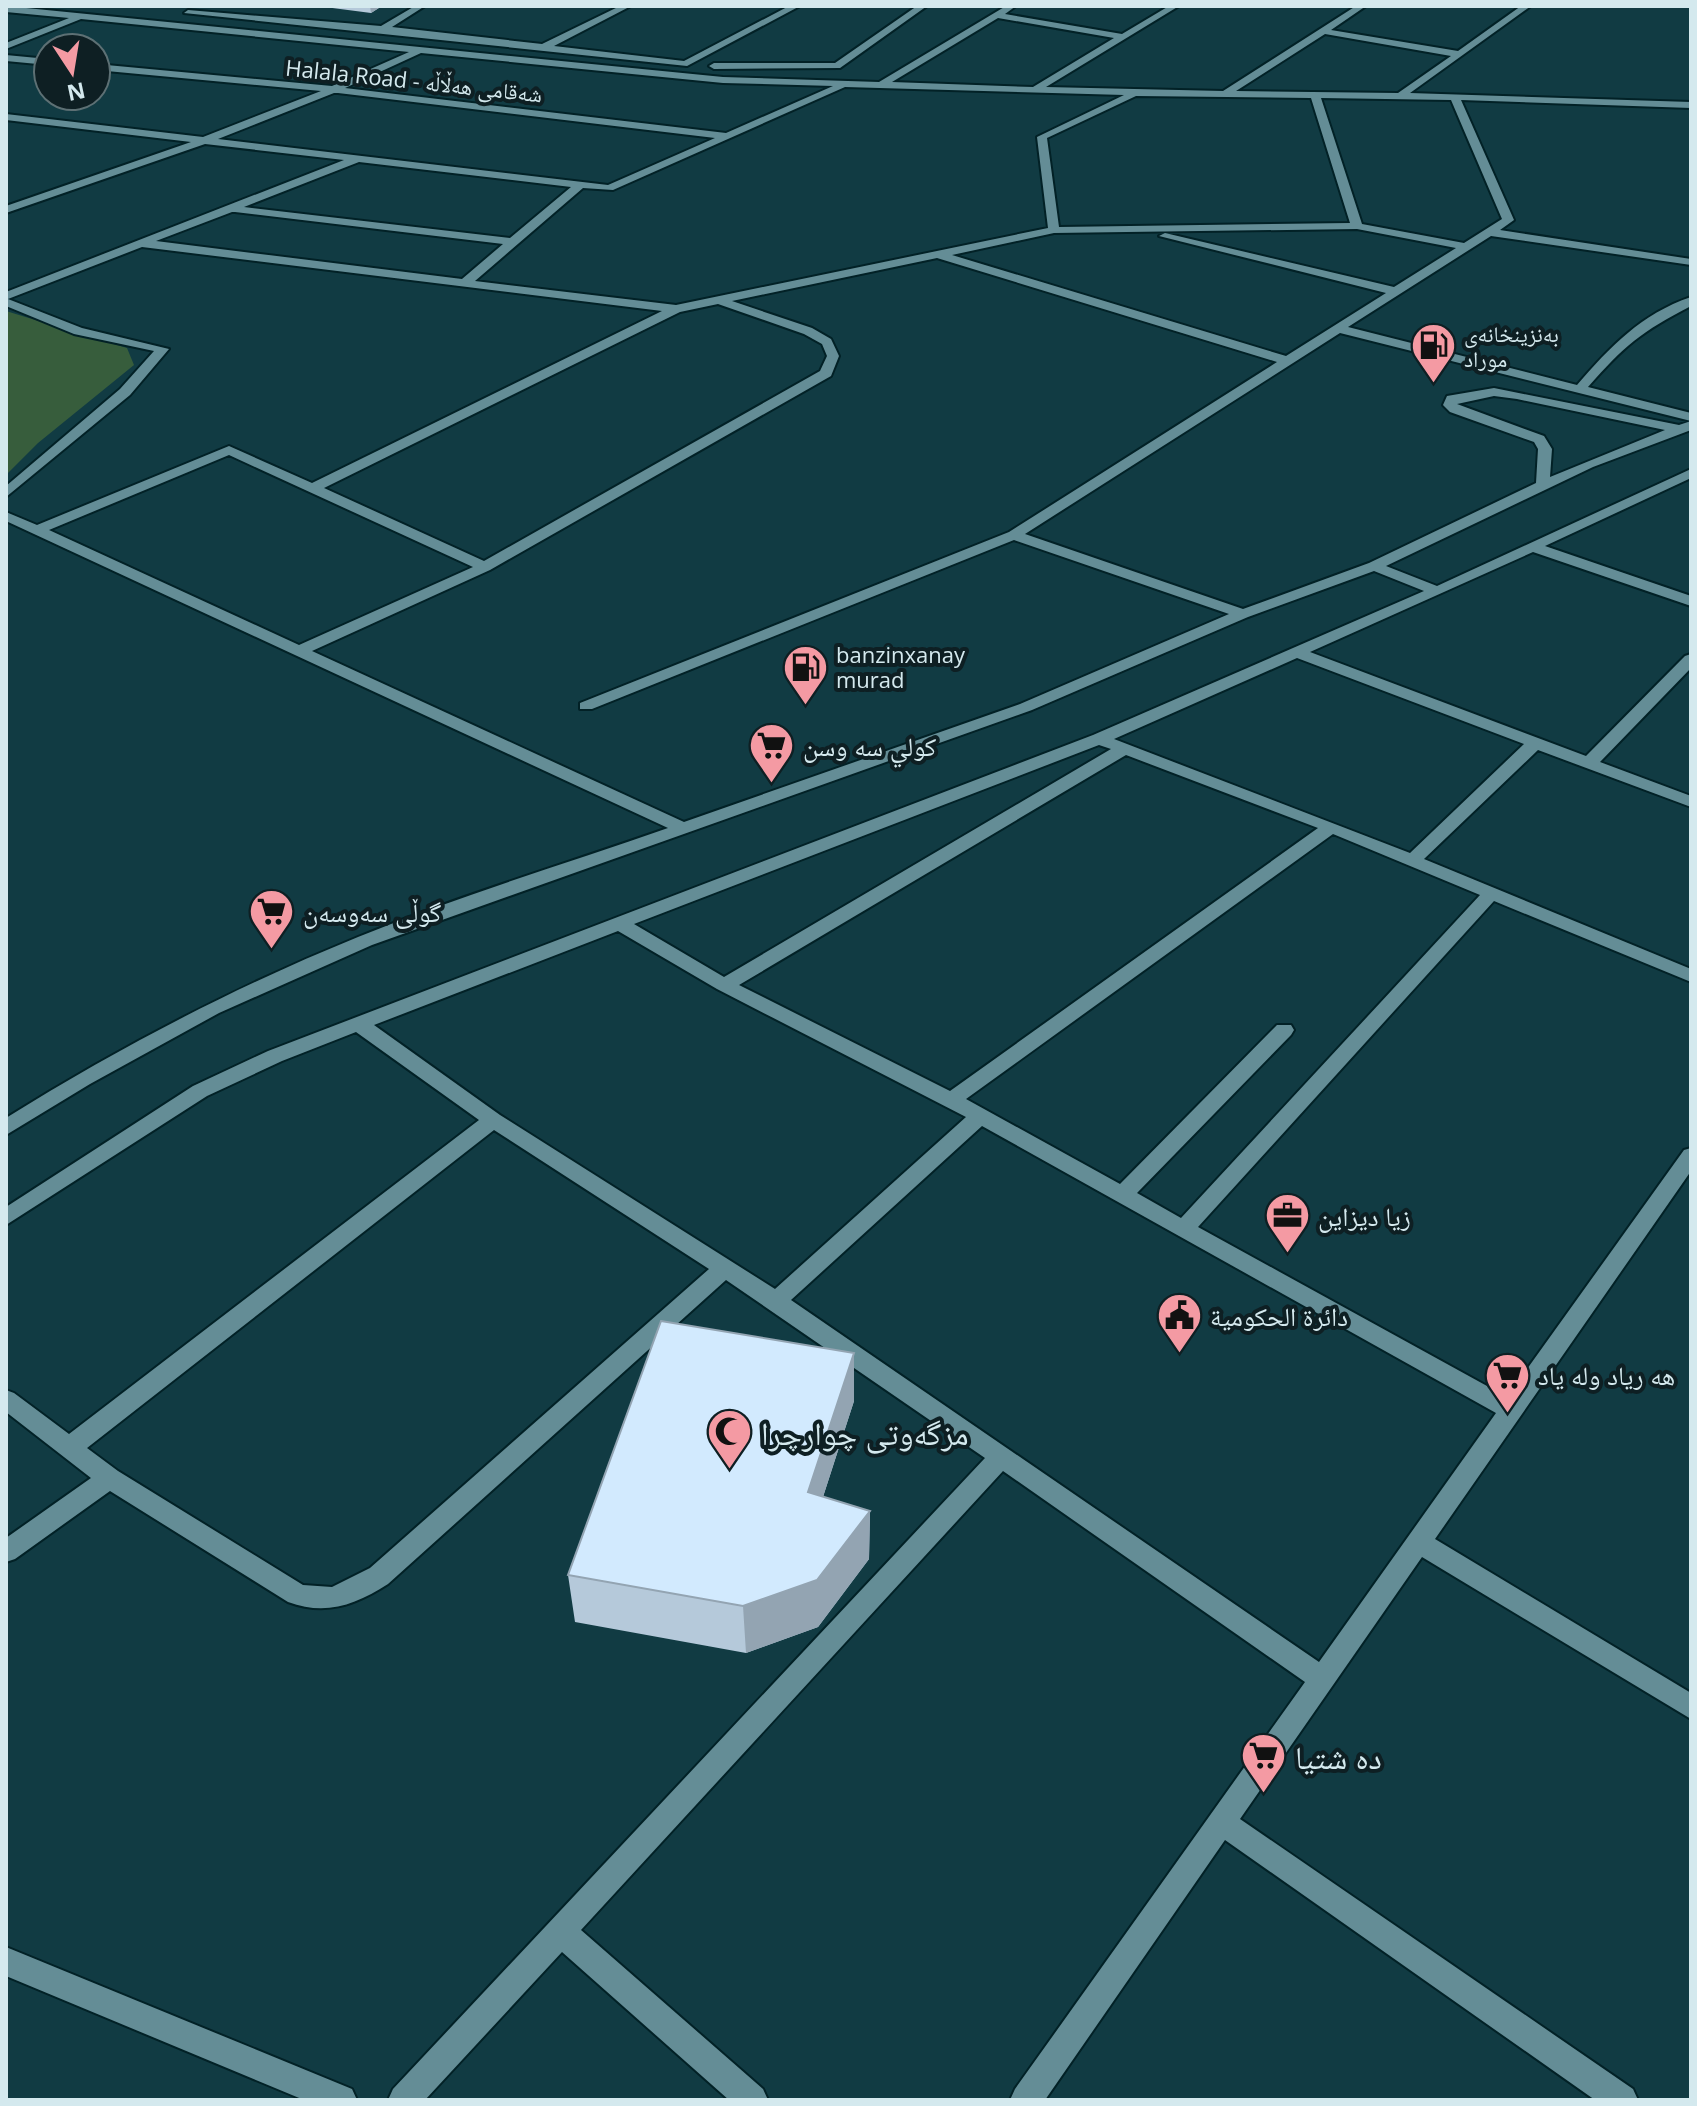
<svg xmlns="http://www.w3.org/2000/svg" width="1697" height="2106" font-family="'Open Sans','Noto Naskh Arabic',sans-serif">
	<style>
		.green { fill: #375d3c }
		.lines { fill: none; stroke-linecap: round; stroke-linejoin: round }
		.minor-casing { stroke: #022126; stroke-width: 4 }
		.minor { fill: #648d96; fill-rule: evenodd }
		.wall { fill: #b5c9da }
		.shaded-wall { fill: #93a4b2 }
		.building { fill: #d2eafe; stroke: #93a4b2; stroke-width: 2 }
		.labels { text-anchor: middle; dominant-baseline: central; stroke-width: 8; stroke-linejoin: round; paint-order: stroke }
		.far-street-label { font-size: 22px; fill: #d4e9ee; stroke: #0e1f23 }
		.far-poi-label { font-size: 22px; fill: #d4e9ee; stroke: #0e1f23; text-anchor: start }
		.poi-label { font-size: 26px; fill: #d4e9ee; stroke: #0e1f23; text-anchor: start }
		.near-poi-label { font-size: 32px; fill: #d4e9ee; stroke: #0e1f23; text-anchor: start }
	</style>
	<rect width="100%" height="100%" fill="#113b43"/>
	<!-- green -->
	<path class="green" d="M6 311 127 348 134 365 38 443 6 475Z"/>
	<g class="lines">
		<defs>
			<path id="minor" d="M6 6 723 77 879 82 1006 6H1016L1005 14 1122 34 1169 6H1179L1046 87 1223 91 1356 6H1366L1331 30 1458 51 1521 6H1531L1410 93 1691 102V108L1461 100 1514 220 1500 230 1691 259V265L1491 236 1348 327 1577 385C1610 347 1641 314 1691 297V306C1641 332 1625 345 1588 387L1691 413V421L1340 333 1025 534 1243 609 1369 563 1536 483 1538 449 1534 442 1450 412 1443 405 1447 396 1494 388 1679 425 1691 421V430L1593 467 1386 566 1437 586 1691 469V478L1545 546 1691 596V606L1533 552 1310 652 1586 756 1685 656 1691 654V668L1600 762 1691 796V807L1538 750 1424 859 1691 969V982L1494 901 1198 1227 1507 1397 1684 1150 1691 1148V1171L1435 1539 1691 1693V1719L1422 1557 1240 1819 1633 2089 1638 2100H1595L1225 1840 1045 2100H1010L1015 2089 1305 1682 1003 1471 581 1930 763 2089 768 2100H729L562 1952 425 2100H388L393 2089 985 1458 726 1280 388 1584C355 1605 326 1616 288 1602L110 1491 15 1559 6 1562V1538L91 1478 6 1412V1390L14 1393 69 1434 479 1120 356 1032 282 1061 207 1096 6 1225V1207L193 1086 268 1051 1093 735 1424 591 1374 571 1248 617 1032 710 372 945 219 1013 90 1084 6 1135V1118C118 1048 235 987 358 937 459 896 565 864 668 828L6 521V512L37 525 229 446 312 483 662 311 142 247 8 299 82 328 169 349 130 395 6 497V486L120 389 154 351 74 334 6 306V292L344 160 205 144 6 213V206L191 142 6 120V114L203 137 321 91 96 70V64L332 86 409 52 81 19 6 49V43L69 18 6 12ZM998 18 1114 38 1033 87 892 82ZM1325 34 1451 56 1398 93 1236 91ZM421 53 723 83 833 86 726 133 345 88ZM845 87 1124 95 1037 137 1048 228 676 305 475 281 583 188 613 190ZM334 93H338L715 138 608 185 218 139ZM1136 96 1311 98 1350 223 1059 227 1047 138ZM1321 98 1451 100 1502 219 1464 243 1362 224ZM359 162 571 187 510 238 244 207ZM232 212H235L503 244 462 279 156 241ZM1357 229 1456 248 1394 287 1165 233 1159 236 1386 293 1286 356 952 255 1054 233ZM937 258 1277 362 1009 532 580 703V709H592L1014 540 1229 614 1020 704 684 822 312 651 490 570 831 376 839 356 831 339 812 328 732 301ZM718 304 804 334 822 344 827 356 820 371 484 561 324 488 680 312ZM1494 396 1517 399 1665 430 1550 477 1552 449 1544 436 1457 404ZM229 455 473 567 299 645 49 530ZM1297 658 1524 744 1410 853 1114 739ZM1099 745 1111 749 724 977 634 924ZM1126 755 1318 828 950 1091 739 985ZM1333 834 1480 895 1181 1218 1137 1193 1291 1035 1294 1030 1291 1025H1277L1120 1184 966 1099ZM618 931 717 989 966 1117 775 1289 500 1115 374 1025ZM982 1126 1496 1413 1319 1662 791 1300ZM494 1130 709 1269 370 1568 332 1587 303 1585 118 1471 87 1448Z
				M415 6H425L392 27 542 44 620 6H631L554 46 684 61 789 6H800L687 66 184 13 188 10 381 26Z
				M917 6H927L840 68 714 69 709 66 714 63H835Z
				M6 55 48 59V65L6 61Z
				M6 1947 352 2089 357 2100H304L6 1976Z"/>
		</defs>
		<!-- minor casing -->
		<use href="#minor" class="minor-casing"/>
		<!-- minor -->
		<use href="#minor" class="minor"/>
	</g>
	<!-- wall -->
	<path class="wall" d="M317 6H382L371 13Z
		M854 1353V1401L823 1497 870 1511 869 1559 818 1627 746 1653 575 1622 568 1575Z"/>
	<!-- shaded-wall -->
	<path class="shaded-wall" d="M370 6H382L371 13Z
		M854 1353V1401L809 1540 808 1492Z
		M870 1511 869 1559 818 1627 746 1653 743 1606Z"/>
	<!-- building -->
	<path class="building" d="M661 1321 854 1353 808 1492 870 1511 817 1580 743 1606 568 1575Z"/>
	<!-- icons -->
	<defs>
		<symbol id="fuel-pin" viewBox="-11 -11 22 30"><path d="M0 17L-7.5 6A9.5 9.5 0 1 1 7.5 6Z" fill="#f49aa3" stroke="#0e1f23"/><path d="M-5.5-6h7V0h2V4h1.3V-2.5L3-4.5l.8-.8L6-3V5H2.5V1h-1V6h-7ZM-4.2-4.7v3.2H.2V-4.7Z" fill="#111"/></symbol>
		<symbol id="supermarket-pin" viewBox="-11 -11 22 30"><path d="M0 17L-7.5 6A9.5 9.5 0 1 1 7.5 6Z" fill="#f49aa3" stroke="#0e1f23"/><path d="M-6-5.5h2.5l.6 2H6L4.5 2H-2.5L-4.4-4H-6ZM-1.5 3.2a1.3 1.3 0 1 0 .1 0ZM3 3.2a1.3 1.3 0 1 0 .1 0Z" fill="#111"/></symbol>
		<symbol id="office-pin" viewBox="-11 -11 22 30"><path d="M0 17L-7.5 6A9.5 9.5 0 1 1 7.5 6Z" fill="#f49aa3" stroke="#0e1f23"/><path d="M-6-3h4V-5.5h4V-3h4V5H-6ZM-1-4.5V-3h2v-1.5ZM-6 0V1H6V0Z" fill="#111"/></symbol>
		<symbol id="civic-pin" viewBox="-11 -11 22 30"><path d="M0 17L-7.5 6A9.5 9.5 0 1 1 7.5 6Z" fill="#f49aa3" stroke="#0e1f23"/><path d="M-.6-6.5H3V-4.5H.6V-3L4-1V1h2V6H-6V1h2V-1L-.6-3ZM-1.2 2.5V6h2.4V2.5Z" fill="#111"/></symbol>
		<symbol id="mosque-pin" viewBox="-11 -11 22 30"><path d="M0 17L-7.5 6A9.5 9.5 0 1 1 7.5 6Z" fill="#f49aa3" stroke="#0e1f23"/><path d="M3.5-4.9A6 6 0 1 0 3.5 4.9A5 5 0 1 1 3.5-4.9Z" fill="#111"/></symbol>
	</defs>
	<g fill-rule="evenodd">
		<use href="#fuel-pin" x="1408" y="320" width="51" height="69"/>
		<use href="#fuel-pin" x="780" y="642" width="51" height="69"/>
		<use href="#supermarket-pin" x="746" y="720" width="51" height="69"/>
		<use href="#supermarket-pin" x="246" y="886" width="51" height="69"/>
		<use href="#office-pin" x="1262" y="1190" width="51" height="69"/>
		<use href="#civic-pin" x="1154" y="1290" width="51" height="69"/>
		<use href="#supermarket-pin" x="1482" y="1350" width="51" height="69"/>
		<use href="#mosque-pin" x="704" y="1406" width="51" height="69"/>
		<use href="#supermarket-pin" x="1238" y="1730" width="51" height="69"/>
	</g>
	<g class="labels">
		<!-- far-street labels -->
		<g class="far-street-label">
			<text transform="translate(414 80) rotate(6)">Halala Road - شەقامی هەڵاڵە</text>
		</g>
		<!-- far-poi labels -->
		<g class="far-poi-label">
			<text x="1464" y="333">بەنزینخانەی<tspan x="1464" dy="25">موراد</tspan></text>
			<text x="836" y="654">banzinxanay<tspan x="836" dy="25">murad</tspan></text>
		</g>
		<!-- poi labels -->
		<g class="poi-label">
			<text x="803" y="746">كولي سه وسن</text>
			<text x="303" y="912">گوڵی سەوسەن</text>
			<text x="1318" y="1216">زیا دیزاین</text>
			<text x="1210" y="1316">دائرة الحكومية</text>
			<text x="1538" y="1375">هه رياد وله ياد</text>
		</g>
		<!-- near-poi labels -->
		<g class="near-poi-label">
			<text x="761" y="1432">مزگەوتی چوارچرا</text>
			<text x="1295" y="1756">ده شتيا</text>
		</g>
	</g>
	<!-- border -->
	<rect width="1697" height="2106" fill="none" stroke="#d4e9ee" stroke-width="16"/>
	<!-- north arrow -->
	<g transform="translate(72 72) rotate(168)"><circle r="38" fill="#0e1f23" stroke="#5d7074" stroke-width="2"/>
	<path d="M0-6L14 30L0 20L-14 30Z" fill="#f49aa3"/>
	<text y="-12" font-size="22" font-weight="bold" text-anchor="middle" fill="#d4e9ee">N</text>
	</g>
</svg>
